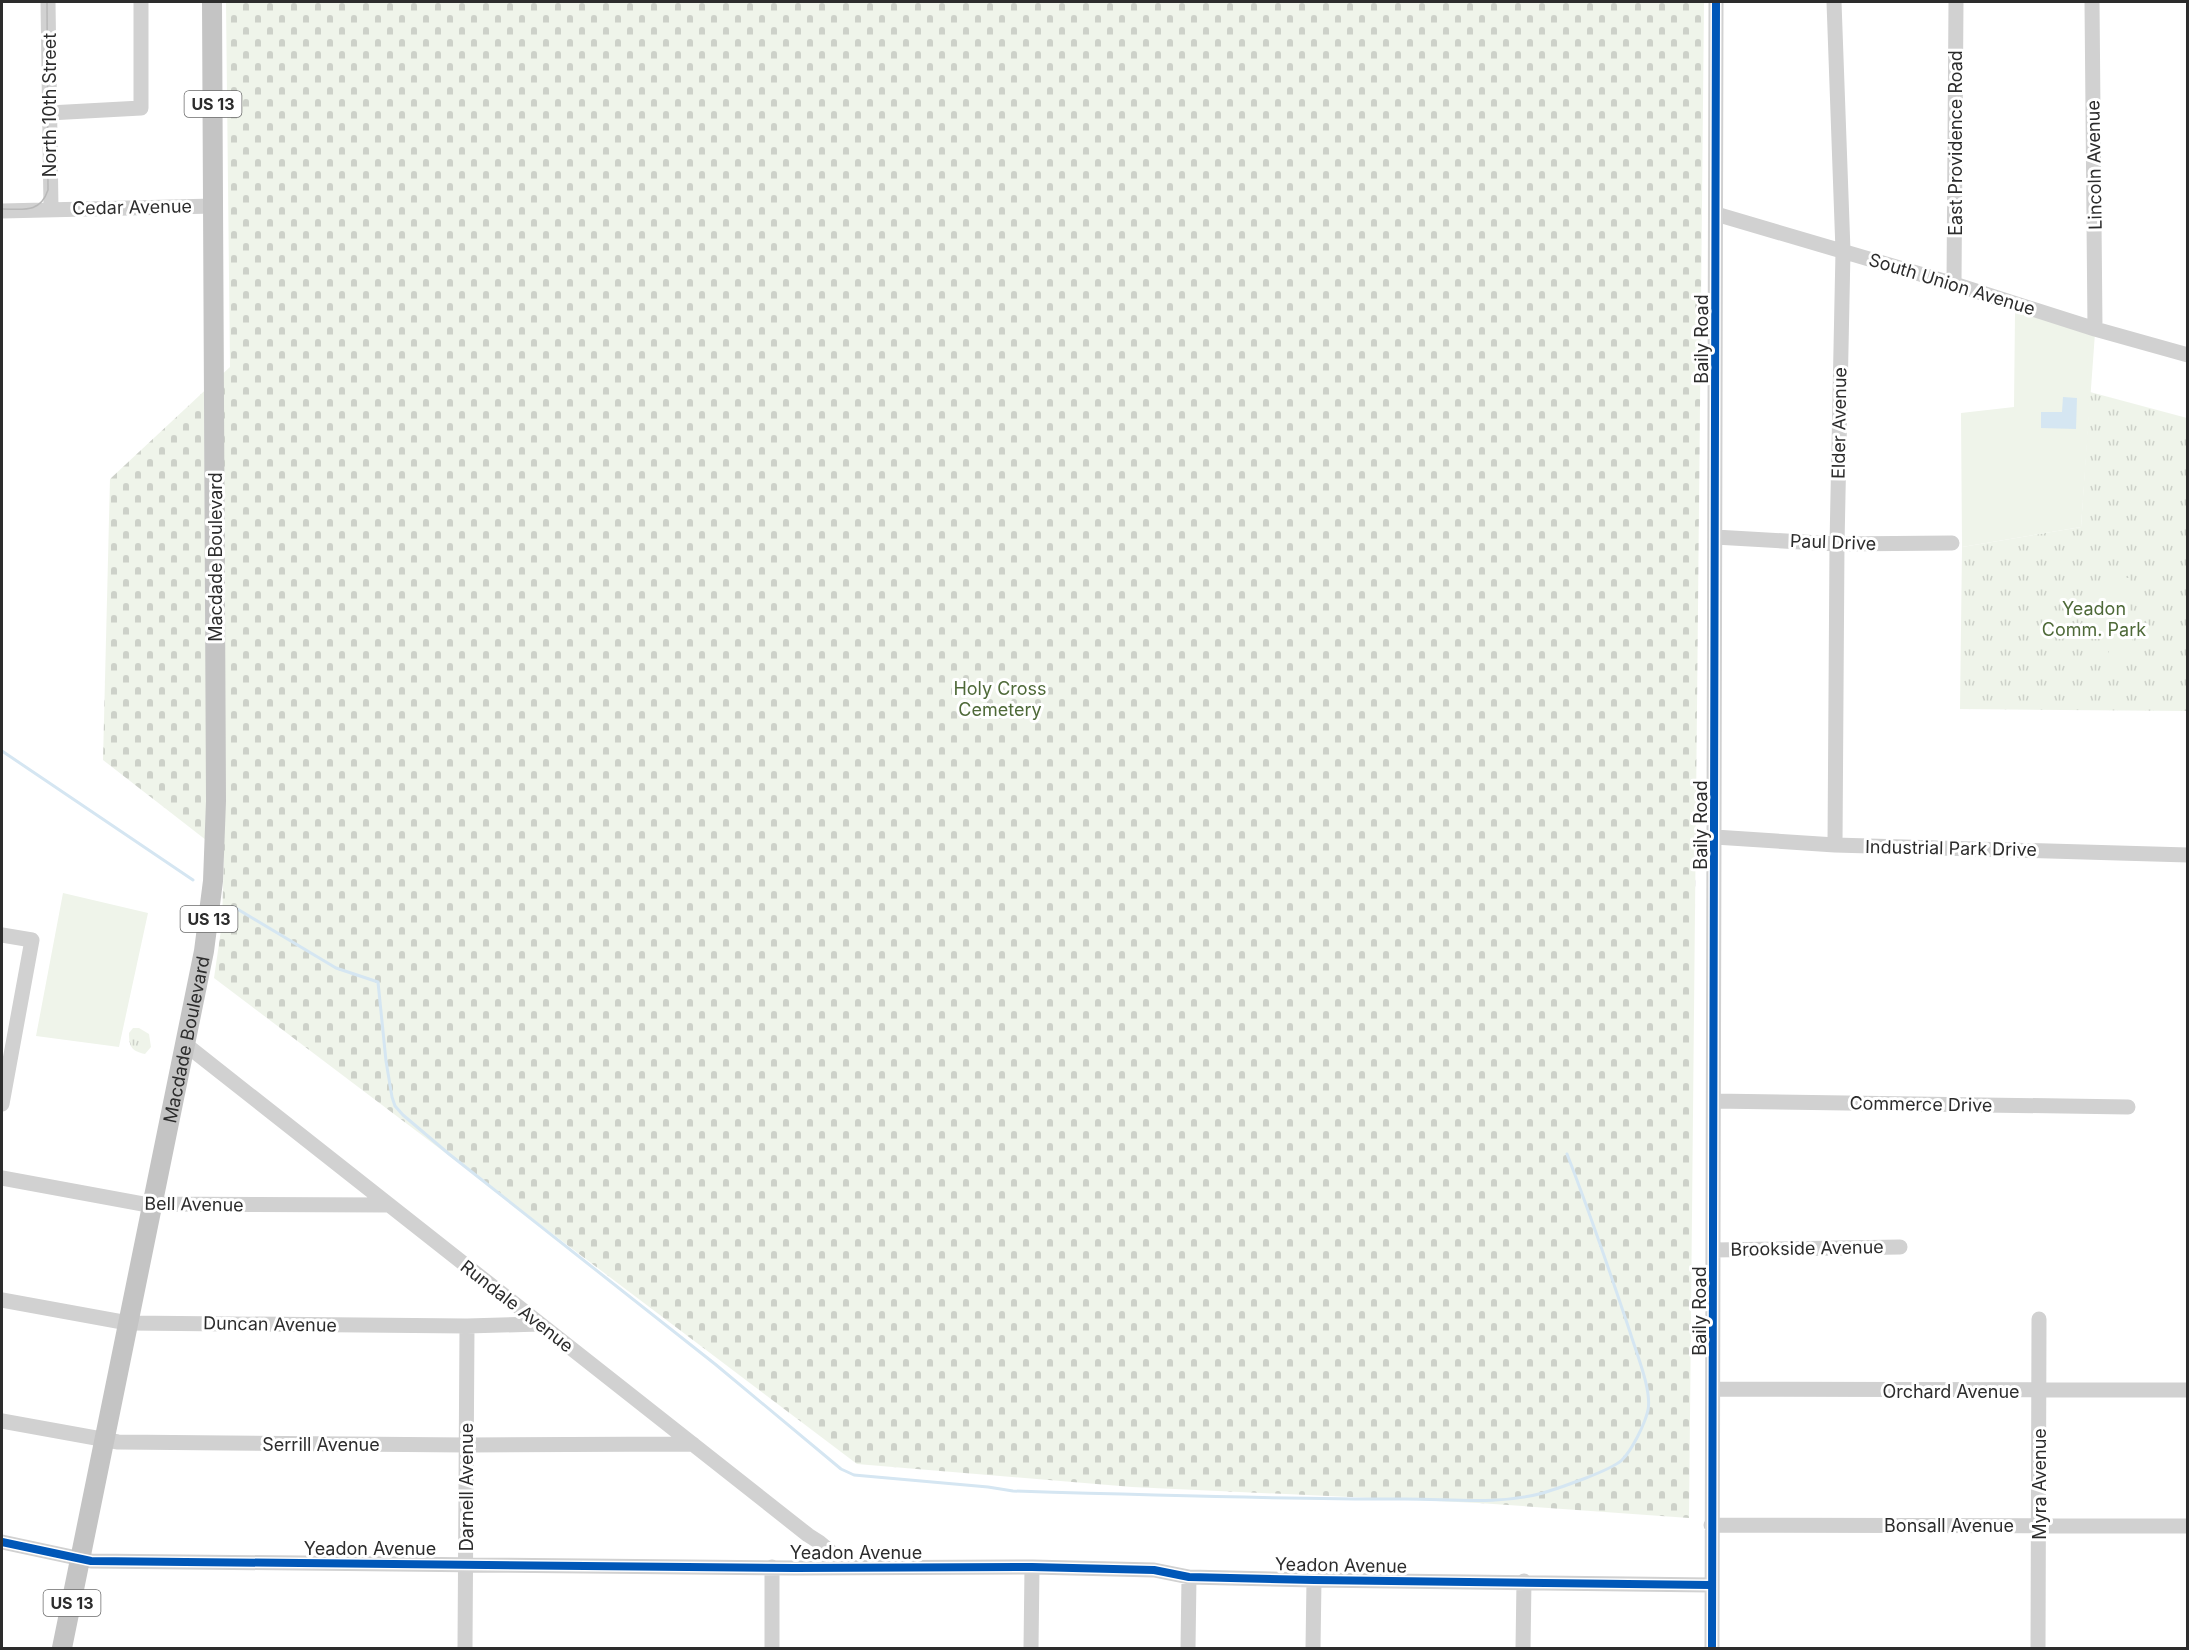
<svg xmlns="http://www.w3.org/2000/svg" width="2189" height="1650" font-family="Inter,sans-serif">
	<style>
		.cemetery { fill: url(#cemetery-stones) }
		.park { fill: url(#park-tufts) }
		.garden { fill: #eff4ea }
		.water { fill: #d5e6f2 }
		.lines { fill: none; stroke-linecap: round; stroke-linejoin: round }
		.stream { stroke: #d5e6f2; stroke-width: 3 }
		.minor { stroke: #d1d1d1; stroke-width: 15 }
		.major { stroke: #c4c4c4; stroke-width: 20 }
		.tram { stroke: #b8b8b8; stroke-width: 1.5 }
		.cycleway-casing { stroke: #fff; stroke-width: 11 }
		.cycleway { stroke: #0057b8; stroke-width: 8 }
		.labels { text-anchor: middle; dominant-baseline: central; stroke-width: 6; stroke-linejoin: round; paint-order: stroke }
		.shield { fill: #fff; stroke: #6b6b6b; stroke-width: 1.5 }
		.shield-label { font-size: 16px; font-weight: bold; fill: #2c2c2c }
		.street-label { font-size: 18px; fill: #2c2c2c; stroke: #fff }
		.park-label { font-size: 18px; fill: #4e6938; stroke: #fff }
	</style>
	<defs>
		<pattern id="cemetery-stones" width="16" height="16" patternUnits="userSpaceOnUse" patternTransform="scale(1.5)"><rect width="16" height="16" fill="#eff4ea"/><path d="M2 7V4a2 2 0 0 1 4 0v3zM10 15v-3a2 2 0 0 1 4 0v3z" fill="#cdd1c9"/></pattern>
		<pattern id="park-tufts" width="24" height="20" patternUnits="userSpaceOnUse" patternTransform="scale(1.5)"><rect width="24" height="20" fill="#eff4ea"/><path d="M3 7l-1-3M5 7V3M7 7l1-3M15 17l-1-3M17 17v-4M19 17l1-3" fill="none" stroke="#cdd1c9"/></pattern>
	</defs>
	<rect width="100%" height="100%" fill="#fff"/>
	<!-- cemetery -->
	<path class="cemetery" d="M226 2H1704L1689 1518 1479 1503 1132 1487 857 1464 214 978 222 923 224 854 103 760 110 479 230 367Z"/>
	<!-- park -->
	<path class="park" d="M2090 392 2187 418V711L1960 709 1962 547 2081 527Z
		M133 1028H139L149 1034 151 1047 145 1054C131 1051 129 1046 129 1033Z"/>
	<!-- garden -->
	<path class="garden" d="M2015 312 2095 333 2081 527 1962 547 1961 413 2014 407Z
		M2107 578H2130V614H2107Z
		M2109 621H2132V657H2109Z
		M63 893 148 913 119 1047 36 1036Z"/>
	<!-- water -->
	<path class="water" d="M2063 397 2077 398 2076 429 2041 428V412H2062Z"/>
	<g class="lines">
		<!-- stream -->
		<path class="stream" d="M2 751 193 880
			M234 907 336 968 378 982 386 1061 392 1097 395 1106 403 1115 449 1154 715 1364 841 1469 854 1475 988 1487 1013 1491C1141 1495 1269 1499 1397 1499 1446 1498 1495 1506 1543 1493 1559 1488 1610 1471 1622 1460 1632 1450 1645 1424 1648 1410 1652 1390 1636 1352 1630 1332 1610 1272 1590 1213 1567 1154"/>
		<!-- minor -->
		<path class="minor" d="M48 2 51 209
			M1834 2 1843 251 1837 544 1835 845
			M2092 2 2095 329
			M49 113 141 108V2
			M2 211 214 206
			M1716 214 1954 284 2095 329 2188 355
			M1954 284 1956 2
			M1715 537 1837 544 1952 543
			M1715 837 1835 845 2188 855
			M2 935 32 940 2 1104
			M185 1044 808 1535 819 1542 849 1567
			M1714 1101 2128 1107
			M2 1178 143 1204 389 1205
			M1714 1250 1900 1247
			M2 1300 128 1323 467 1326 540 1324
			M1714 1389 2188 1390
			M2 1421 118 1442 467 1445 693 1444
			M1711 1525 2188 1526
			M2 1542 91 1561 795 1568 1032 1567 1154 1570 1189 1577 1314 1580 1711 1585
			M465 1648 467 1326
			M772 1648V1567
			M1031 1648 1032 1567
			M1188 1648 1189 1577
			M1313 1648 1314 1580
			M1523 1648 1524 1581
			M1712 1648 1716 2
			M2038 1648 2039 1319"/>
		<!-- major -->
		<path class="major" id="s1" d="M62 1648 204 951 213 881 216 801 212 2"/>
		<!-- tram -->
		<path class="tram" d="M2 209C22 209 40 214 48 190L47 2"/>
		<defs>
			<path id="cycleway" d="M2 1542 91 1561 795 1568 1032 1567 1154 1570 1189 1577 1314 1580 1711 1585
				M1712 1648 1716 2"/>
		</defs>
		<!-- cycleway casing -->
		<use href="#cycleway" class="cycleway-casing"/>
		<!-- cycleway -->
		<use href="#cycleway" class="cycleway"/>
	</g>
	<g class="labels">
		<!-- shield labels -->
		<g class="shield">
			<rect x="184.5" y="91" width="57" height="26" rx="4.5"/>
			<rect x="180.5" y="906" width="57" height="26" rx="4.5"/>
			<rect x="43.5" y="1590" width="57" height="26" rx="4.5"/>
		</g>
		<g class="shield-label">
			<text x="213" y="104">US 13</text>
			<text x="209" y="919">US 13</text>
			<text x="72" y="1603">US 13</text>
		</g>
		<!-- street labels -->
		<g class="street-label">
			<text transform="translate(49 105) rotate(-90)">North 10th Street</text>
			<text transform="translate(1955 143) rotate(-90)">East Providence Road</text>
			<text transform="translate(2094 165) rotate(-91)">Lincoln Avenue</text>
			<text transform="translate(132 207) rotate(-1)">Cedar Avenue</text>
			<text transform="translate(1952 284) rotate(17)">South Union Avenue</text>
			<text transform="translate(1701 339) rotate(-90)">Baily Road</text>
			<text transform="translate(1839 423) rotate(-89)">Elder Avenue</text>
			<text transform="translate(1833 542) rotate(2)">Paul Drive</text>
			<text transform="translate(215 557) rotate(-90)">Macdade Boulevard</text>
			<text transform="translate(1700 825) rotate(-90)">Baily Road</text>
			<text transform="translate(1951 848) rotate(1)">Industrial Park Drive</text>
			<text stroke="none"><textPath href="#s1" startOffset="621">Macdade Boulevard</textPath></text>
			<text transform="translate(1921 1104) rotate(1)">Commerce Drive</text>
			<text transform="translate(194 1204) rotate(1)">Bell Avenue</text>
			<text transform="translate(1807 1248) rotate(-1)">Brookside Avenue</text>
			<text transform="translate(517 1306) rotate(38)">Rundale Avenue</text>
			<text transform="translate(1699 1311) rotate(-90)">Baily Road</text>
			<text transform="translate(270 1324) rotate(1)">Duncan Avenue</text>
			<text x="1951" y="1391">Orchard Avenue</text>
			<text x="321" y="1444">Serrill Avenue</text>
			<text transform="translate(2039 1484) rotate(-90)">Myra Avenue</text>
			<text transform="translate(466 1487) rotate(-90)">Darnell Avenue</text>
			<text x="1949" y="1525">Bonsall Avenue</text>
			<text x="370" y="1548">Yeadon Avenue</text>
			<text x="856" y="1552">Yeadon Avenue</text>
			<text transform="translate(1341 1565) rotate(1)">Yeadon Avenue</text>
		</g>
		<!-- park labels -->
		<g class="park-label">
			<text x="2094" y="608">Yeadon<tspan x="2094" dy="21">Comm. Park</tspan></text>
			<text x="1000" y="688">Holy Cross<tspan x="1000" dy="21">Cemetery</tspan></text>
		</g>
	</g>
	<!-- border -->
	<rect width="2189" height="1650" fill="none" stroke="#2c2c2c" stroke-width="6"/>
</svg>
